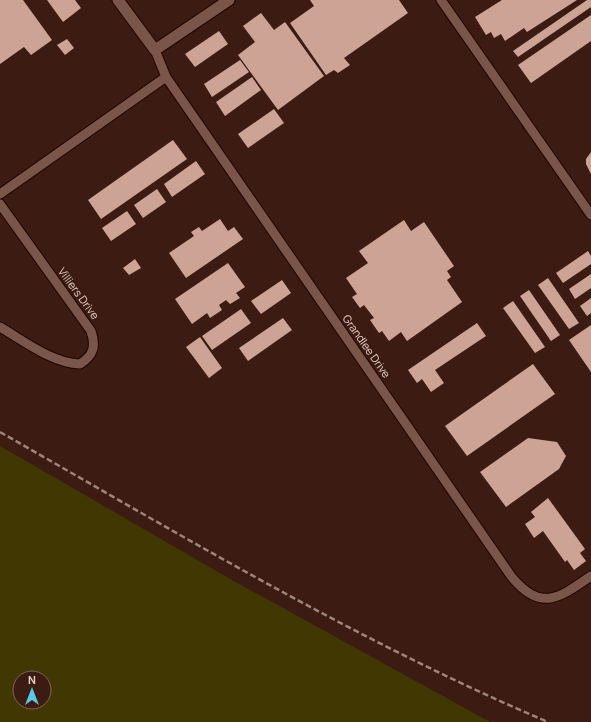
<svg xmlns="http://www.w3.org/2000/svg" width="591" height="722" font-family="Manrope,sans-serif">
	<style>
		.green { fill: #403703; fill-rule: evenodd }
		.building { fill: #cda396 }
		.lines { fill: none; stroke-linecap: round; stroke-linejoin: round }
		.minor-casing { stroke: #220500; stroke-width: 11 }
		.tertiary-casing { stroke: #220500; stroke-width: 13 }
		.minor { stroke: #7a5549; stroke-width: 9 }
		.tertiary { stroke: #7a5549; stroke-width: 11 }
		.rail { stroke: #9e847c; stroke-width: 2.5; stroke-dasharray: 6 3; stroke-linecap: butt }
		.labels { text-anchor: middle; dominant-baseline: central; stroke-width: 4; stroke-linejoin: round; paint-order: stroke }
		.street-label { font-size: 11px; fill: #e8d2cb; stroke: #3c1c12 }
	</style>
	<rect width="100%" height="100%" fill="#3c1c12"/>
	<!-- green -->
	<path class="green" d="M0 446 232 580 490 722H0ZM20 678H44V702H20Z"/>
	<!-- building -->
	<path class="building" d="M0 0H23L52 40 31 55 24 47 0 64Z
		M47 0H75L81 8 63 22Z
		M310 0H399L408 13 344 58 350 65 338 73 334 70 326 75 290 23 314 6Z
		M502 0H577L527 32 524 28 505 41 501 34 494 38 491 32 486 35 475 17Z
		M587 0H591V7L518 57 513 51Z
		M261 13 274 30 285 22 324 76 278 110 238 55 255 42 243 26Z
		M591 15V41L531 83 518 65Z
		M219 31 228 44 195 67 185 54Z
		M67 39 74 48 65 55 57 45Z
		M240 60 249 72 212 97 204 84Z
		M252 77 261 90 225 116 216 102Z
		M274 109 284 123 248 148 238 134Z
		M173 140 187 159 101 219 88 200Z
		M591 152V174L586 164V159Z
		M196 161 205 174 172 197 164 184Z
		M157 189 166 202 143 218 134 205Z
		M127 211 136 224 111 241 102 228Z
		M220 219 228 231 234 227 243 239 186 278 169 253 194 236 191 232 199 227 202 231Z
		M404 220 411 231 424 222 454 266 447 271 451 277 447 280 462 302 407 341 401 332 389 341 382 331 379 333 370 320 374 318 364 305 360 308 352 297 357 294 346 278 368 263 359 251Z
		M588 251 591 256V264L563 283 556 273Z
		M135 259 141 268 129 275 123 268Z
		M228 263 245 287 236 293 240 298 230 304 226 300 219 305 222 310 210 318 207 313 192 324 175 299Z
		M591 274V288L575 299 569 289Z
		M548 278 579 323 569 329 538 285Z
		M282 280 291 293 261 314 251 301Z
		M529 290 560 335 551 341 520 296Z
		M591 298V313L587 316 580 306Z
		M513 301 545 347 535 353 503 308Z
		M241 309 251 323 212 350 202 336Z
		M283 318 292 330 248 361 239 348Z
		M477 323 486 336 435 370 444 383 431 392 422 379 417 383 408 370Z
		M591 325V372L569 340Z
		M200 337 222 368 209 378 186 347Z
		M533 364 555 394 467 456 445 426Z
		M528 438 557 442 566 456 559 469 506 507 480 472Z
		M548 498 585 549 580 553 586 561 574 570 567 560 565 562 543 531 534 538 525 524 535 517 531 512Z"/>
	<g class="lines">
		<defs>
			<path id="minor" d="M441 0 591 215
				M155 50 166 77 511 576C540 612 558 599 591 576
				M0 194 166 77
				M0 204 91 331C96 346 94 355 80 364 52 363 24 341 0 327"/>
			<path id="tertiary" d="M118 0 155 50 229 0"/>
		</defs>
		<!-- minor casing -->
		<use href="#minor" class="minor-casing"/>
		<!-- tertiary casing -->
		<use href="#tertiary" class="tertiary-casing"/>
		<!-- minor -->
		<use href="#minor" class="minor"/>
		<!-- tertiary -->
		<use href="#tertiary" class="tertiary"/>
		<!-- rail -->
		<path class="rail" d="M0 432C179 534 357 641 548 722"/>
	</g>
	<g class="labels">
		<!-- street labels -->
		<g class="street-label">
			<text transform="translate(79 293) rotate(54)">Villiers Drive</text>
			<text transform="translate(367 346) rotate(55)">Grandlee Drive</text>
		</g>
	</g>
	<!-- north arrow -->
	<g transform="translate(32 690)"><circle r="19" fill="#3c1c12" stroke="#81655c"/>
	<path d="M0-3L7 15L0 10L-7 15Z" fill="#5ac8e6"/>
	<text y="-6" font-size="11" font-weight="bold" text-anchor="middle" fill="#e8d2cb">N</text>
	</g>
</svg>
